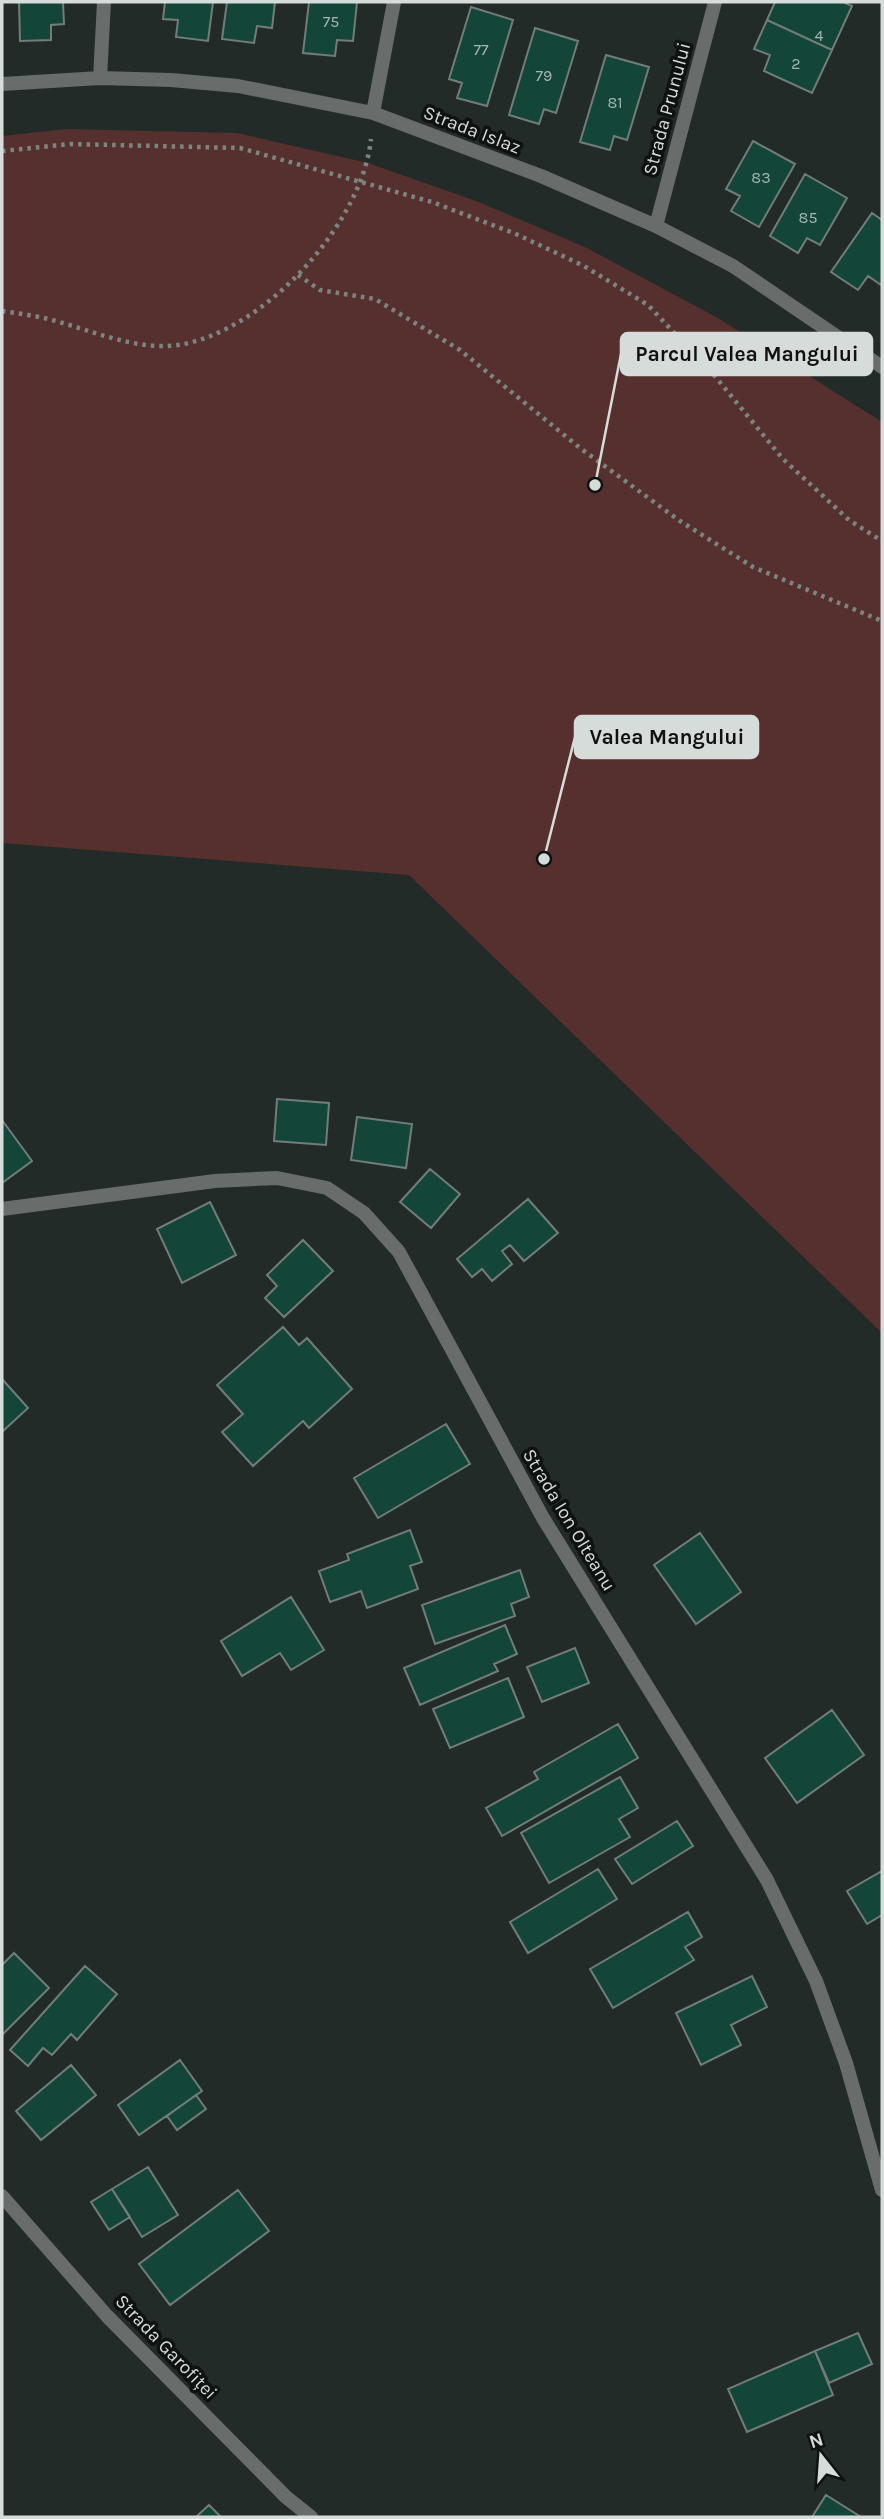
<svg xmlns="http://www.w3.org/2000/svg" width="884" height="2519" font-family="Karla,sans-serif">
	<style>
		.green { fill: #56302e }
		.building { fill: #144539; stroke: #727d7a; stroke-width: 2 }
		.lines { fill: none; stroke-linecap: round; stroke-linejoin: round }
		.path { stroke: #7d8582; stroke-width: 4.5; stroke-dasharray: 3.5 5; stroke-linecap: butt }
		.street { stroke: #686c6b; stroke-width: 14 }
		.labels { text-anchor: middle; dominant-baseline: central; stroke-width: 7; stroke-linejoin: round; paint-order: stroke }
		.number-label { font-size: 16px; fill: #a6b6b2 }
		.street-label { font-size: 19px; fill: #d6dcda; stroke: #0e1311 }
		.leader { fill: none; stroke: #d6dcda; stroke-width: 2.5 }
		.callout-dot { fill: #d6dcda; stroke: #0e1311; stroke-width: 2.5 }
		.callout { fill: #d6dcda; stroke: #d6dcda; stroke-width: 2.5 }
		.callout-label { font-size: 21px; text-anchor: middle; font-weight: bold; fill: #111 }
	</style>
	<rect width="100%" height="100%" fill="#222b28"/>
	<!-- green -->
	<path class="green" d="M67 129 237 133 368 163 476 201 585 247 718 318 882 422V1333L409 875 2 843V136Z"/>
	<!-- building -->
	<path class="building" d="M19 2H63L64 24 51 25V40L20 41Z
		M165 2H213L208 41 176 37 178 20 163 19Z
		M227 2H275L272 28 257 26 254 43 222 39Z
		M309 2H357L353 41 337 40 335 56 303 53Z
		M775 2H843L852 6 832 50 767 20Z
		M471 7 513 20 487 106 457 98 462 83 449 79Z
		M767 20 832 50 812 93 764 71 770 55 754 49Z
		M535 28 578 41 556 113 544 109 539 124 509 115Z
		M606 55 649 67 627 140 614 136 610 150 580 142Z
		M753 141 795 164 759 227 731 211 740 196 726 189Z
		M805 174 847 198 820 245 807 238 798 253 770 236Z
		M872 213 882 220V282L881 285 868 276 858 290 831 272Z
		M277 1099 329 1103 326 1145 274 1141Z
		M357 1117 412 1124 406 1168 351 1160Z
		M2 1120 32 1161 2 1183Z
		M430 1169 460 1194 431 1228 400 1202Z
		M528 1199 558 1233 524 1261 510 1245 502 1251 512 1264 492 1281 482 1269 472 1277 457 1259Z
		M210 1202 236 1255 182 1283 157 1229Z
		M303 1240 333 1271 284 1317 265 1298 277 1286 267 1275Z
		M283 1327 299 1345 307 1338 352 1389 309 1428 303 1421 253 1466 222 1432 243 1414 217 1385Z
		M2 1379 28 1408 2 1432Z
		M446 1424 470 1464 378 1518 354 1478Z
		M410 1530 422 1562 410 1566 418 1589 367 1608 361 1591 330 1602 319 1571 349 1560 347 1554Z
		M700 1533 741 1592 696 1624 654 1565Z
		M520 1570 529 1597 511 1604 515 1616 435 1644 422 1605Z
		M291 1597 324 1650 291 1670 280 1653 242 1676 221 1641Z
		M505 1625 517 1654 494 1664 498 1671 420 1705 404 1668Z
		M575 1648 589 1683 542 1702 527 1667Z
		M508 1678 524 1717 450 1748 433 1709Z
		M832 1710 864 1755 797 1803 765 1758Z
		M618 1724 638 1758 502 1836 486 1808 538 1779 534 1772Z
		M620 1777 638 1808 619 1819 630 1837 549 1883 521 1833Z
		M677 1821 693 1846 632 1884 615 1859Z
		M598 1869 617 1899 528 1953 510 1922Z
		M882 1871V1915L867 1924 847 1891Z
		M688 1912 702 1937 685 1947 694 1960 613 2008 590 1969Z
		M14 1953 49 1988 2 2035V1965Z
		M85 1966 117 1994 77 2040 71 2034 52 2055 43 2048 28 2066 10 2050Z
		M752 1976 767 2007 731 2025 741 2045 701 2065 676 2013Z
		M180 2060 202 2091 139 2135 118 2105Z
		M71 2065 96 2095 41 2140 16 2111Z
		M196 2095 206 2109 177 2130 167 2116Z
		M148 2167 178 2215 142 2237 112 2189Z
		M112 2189 130 2217 109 2230 91 2202Z
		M238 2190 269 2231 170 2305 139 2264Z
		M858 2333 872 2364 829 2383 815 2351Z
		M815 2351 833 2395 747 2432 728 2389Z
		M826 2495 861 2517H812Z
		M209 2505 221 2517H196Z"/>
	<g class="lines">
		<!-- path -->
		<path class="path" d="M2 151 70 144 240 148 432 202 516 234 584 266 648 305 714 375 783 459 849 520 882 541
			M298 275 320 290 375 299 460 350 580 448 680 521 753 567 882 621
			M2 311C16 313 30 315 44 318 87 328 133 351 178 345 264 332 362 224 371 139"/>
		<!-- street -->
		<path class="street" d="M100 78 104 2
			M2 84 100 78 171 80 238 86 373 113 541 176 656 226 733 266 882 367
			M373 113 394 2
			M656 226 715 2
			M2 1209 215 1181 277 1178 327 1188 364 1213 399 1252 543 1518 767 1880 816 1981 846 2063 882 2190
			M2 2196 107 2316 286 2497 311 2517"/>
	</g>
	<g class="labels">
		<!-- number labels -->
		<g class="number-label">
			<text x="331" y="21">75</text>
			<text x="819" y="35">4</text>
			<text x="481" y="49">77</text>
			<text x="796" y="63">2</text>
			<text x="544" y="75">79</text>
			<text x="615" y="102">81</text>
			<text x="761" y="177">83</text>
			<text x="808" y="217">85</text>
		</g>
		<!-- street labels -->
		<g class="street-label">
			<text transform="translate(667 109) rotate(-75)">Strada Prunului</text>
			<text transform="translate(472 130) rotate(21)">Strada Islaz</text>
			<text transform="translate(569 1520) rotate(59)">Strada Ion Olteanu</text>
			<text transform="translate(166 2347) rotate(46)">Strada Garofiței</text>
		</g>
	</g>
	<!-- callouts -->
	<path class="leader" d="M595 485L621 354M544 859L575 737"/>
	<g class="callout-dot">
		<circle cx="595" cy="485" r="7"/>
		<circle cx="544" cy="859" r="7"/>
	</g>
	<g class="callout">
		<rect x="621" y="333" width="251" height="42" rx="7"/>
		<rect x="575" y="716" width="183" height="42" rx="7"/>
	</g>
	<g class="callout-label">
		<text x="747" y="361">Parcul Valea Mangului</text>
		<text x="667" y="744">Valea Mangului</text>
	</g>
	<!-- border -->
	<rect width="884" height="2519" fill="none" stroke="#d6dcda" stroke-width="7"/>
	<!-- north arrow -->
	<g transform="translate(821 2456) rotate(343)" stroke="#0e1311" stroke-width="5" paint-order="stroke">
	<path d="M0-5L12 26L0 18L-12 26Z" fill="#d6dcda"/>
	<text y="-10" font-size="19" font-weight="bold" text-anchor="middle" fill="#d6dcda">N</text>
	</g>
</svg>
